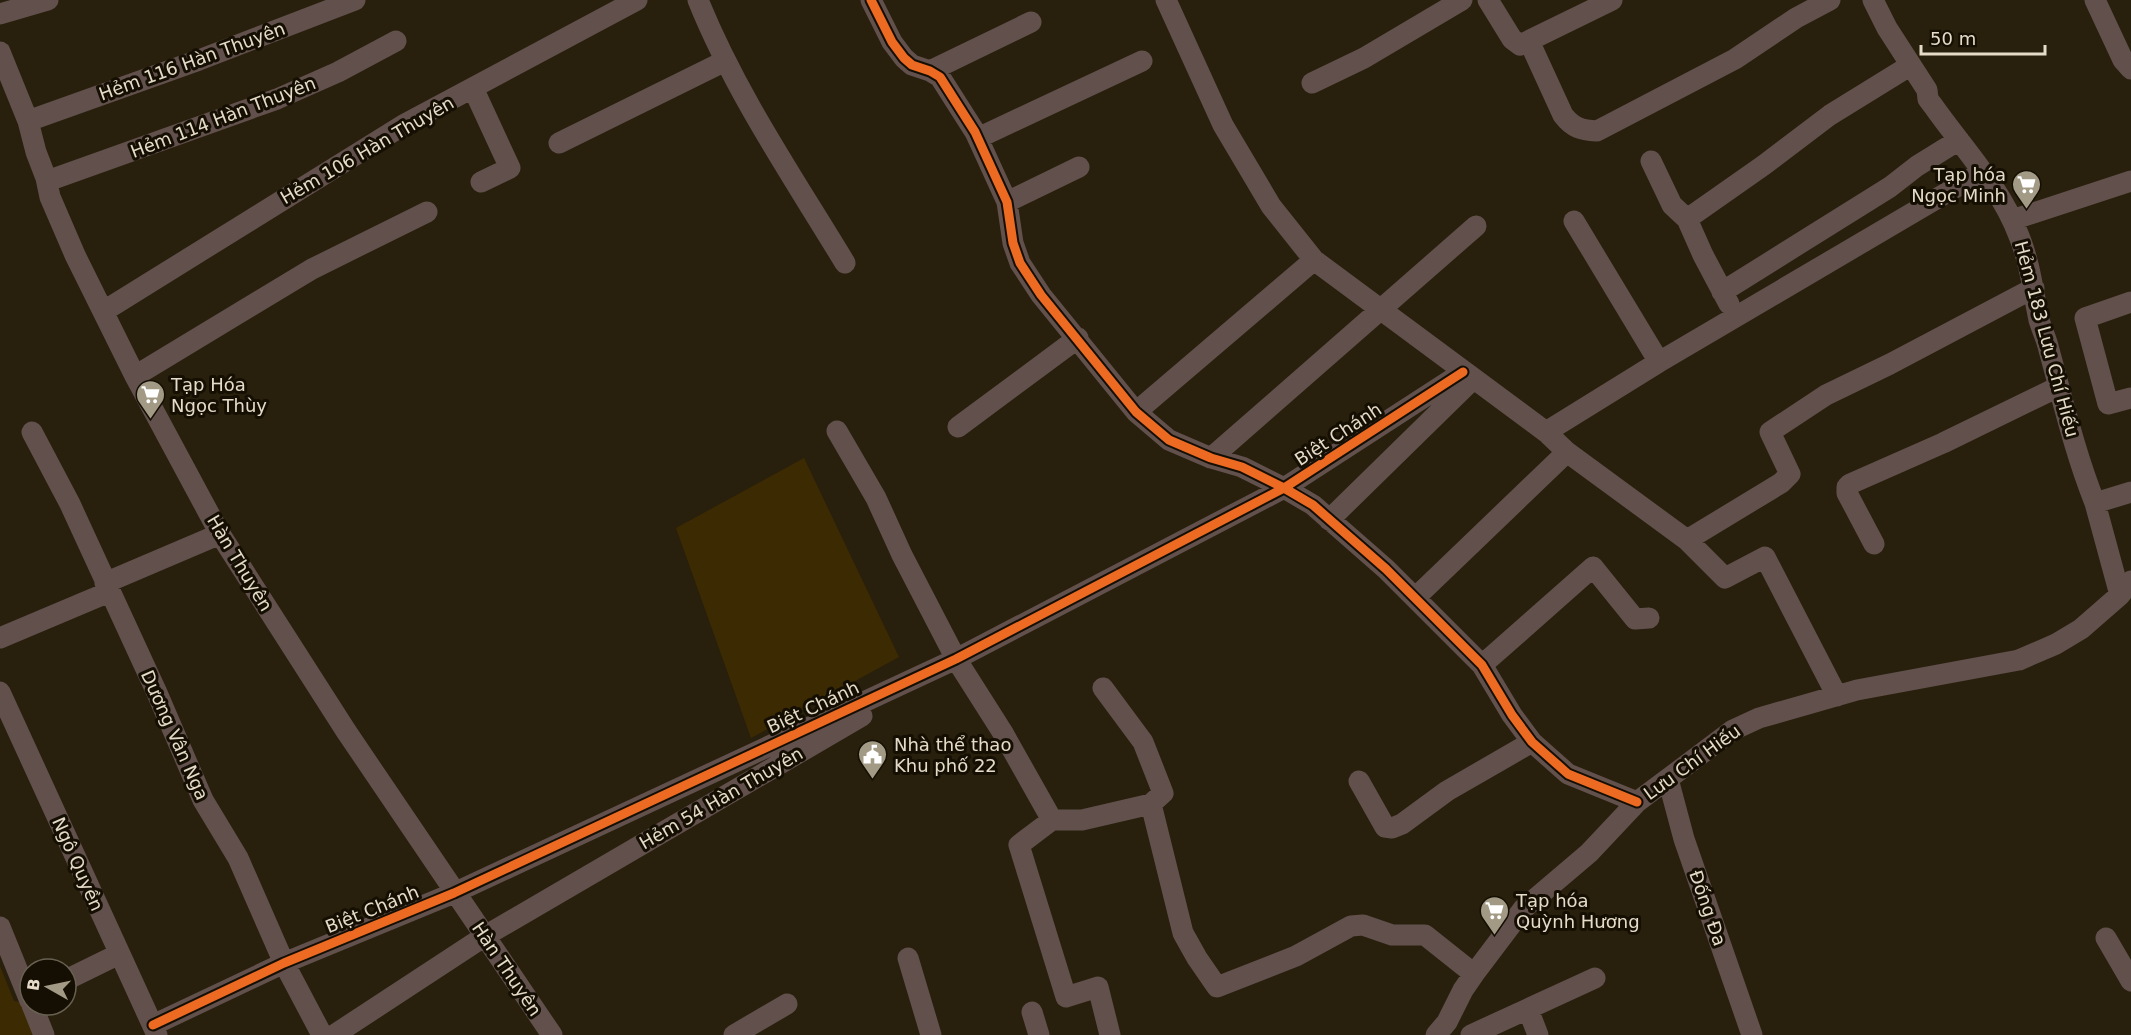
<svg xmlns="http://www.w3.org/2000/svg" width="2131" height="1035" font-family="'DejaVu Sans',sans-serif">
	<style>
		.built { fill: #3c2a02 }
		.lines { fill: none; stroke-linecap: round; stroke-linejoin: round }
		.minor { stroke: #62504d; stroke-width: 21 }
		.cycleway-casing { stroke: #150f03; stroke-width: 13 }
		.cycleway { stroke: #ed6a23; stroke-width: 9 }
		.labels { text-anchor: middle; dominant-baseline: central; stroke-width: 6; stroke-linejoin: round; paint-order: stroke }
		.street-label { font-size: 18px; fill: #e5dbc8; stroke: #150f03 }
		.poi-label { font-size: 18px; fill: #e5dbc8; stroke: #150f03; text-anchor: start }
	</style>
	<rect width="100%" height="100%" fill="#28200c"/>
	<!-- built -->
	<path class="built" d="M804 458 899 657 751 738 676 528Z
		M0 966 14 1001 26 1003 38 1032 31 1035H0Z"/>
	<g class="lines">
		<!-- minor -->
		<path class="minor" d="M698 0C736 94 793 177 845 263
			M871 0 892 42 904 58 912 65 930 71 940 77 975 132 1007 202 1013 243 1020 263 1041 295 1136 412 1169 440 1211 458 1242 467 1284 488 1313 505 1386 569 1482 665 1512 715 1532 742 1568 774 1637 802
			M1166 0 1223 125 1271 206 1314 260 1546 432 1567 452 1687 540 1725 578 1765 557 1837 696
			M1488 0 1512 39 1520 45 1612 0
			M1873 0 1887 28 1927 90 1928 99 1934 107C1963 148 2001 188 2019 236 2030 263 2033 291 2039 320 2042 330 2047 340 2049 350 2063 401 2075 453 2095 503
			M2095 0 2123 60 2131 69
			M0 14 48 0
			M1529 41 1563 115C1573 128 1581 130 1597 131L1735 59 1796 18 1830 0
			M0 52 28 121 36 152 46 178 50 197 75 255 135 376 220 534 346 731 552 1035
			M930 71 1031 22
			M1312 83 1364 58 1462 0
			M473 88 510 168 481 182
			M28 121 199 60 355 0
			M978 138 1142 61
			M559 143 725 61
			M1651 161 1672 205 1687 219 1703 255 1729 304
			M46 178 53 179 277 99 338 72 396 41
			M1007 202 1079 167
			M1687 219 1764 165 1830 115 1911 65
			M2012 220 2131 181
			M1574 221 1659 362
			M1722 292 1890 187 1917 166 1959 140
			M2131 302 2085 318 2108 404 2131 398
			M104 311 405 124 637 0
			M135 376 312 269 427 212
			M1136 412 1314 260
			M958 427 1078 338
			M837 431 876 498 902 555 956 659 1003 733 1052 820
			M32 432 70 504 157 693 203 800 238 858 284 963 322 1035
			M1546 432 1659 362 1982 172
			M1211 458 1476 226
			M1329 520 1473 379
			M1687 540 1781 483 1790 474 1770 432 1826 395 1890 364 2034 288
			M1874 544 1847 493V487L1850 484 1943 443 2058 387
			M105 583 220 534
			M2120 595 2095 503 2131 492
			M1415 598 1567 452
			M0 638 109 592
			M1482 665 1593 567 1635 619 1649 618
			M1103 688 1143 742 1163 793 1151 804 1183 933 1197 958 1217 987 1296 956 1351 926 1363 925 1392 935H1425L1474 974
			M0 692 157 1035
			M1668 779 1684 839 1752 1035
			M1359 781 1385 827 1392 828 1402 824 1447 791 1532 742
			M0 927 30 1001
			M2106 938 2131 981
			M908 958 931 1035
			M66 980 119 954
			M32 1005 44 1035
			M1528 1009 1538 1035
			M1032 1012 1039 1035
			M153 1025 284 963 454 893 956 659 1284 488 1463 372
			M334 1035 485 936 862 716
			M734 1035 787 1004
			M1110 1035 1098 987 1066 997 1019 845 1052 820H1082L1151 804
			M1436 1035 1447 1022 1463 990 1474 974 1523 909 1589 853 1637 802 1733 730 1759 718 1857 690 2019 660 2056 644 2081 629 2120 595 2131 581
			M1471 1035 1595 978"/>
		<defs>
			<path id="cycleway" d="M871 0 892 42 904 58 912 65 930 71 940 77 975 132 1007 202 1013 243 1020 263 1041 295 1136 412 1169 440 1211 458 1242 467 1284 488 1313 505 1386 569 1482 665 1512 715 1532 742 1568 774 1637 802
				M153 1025 284 963 454 893 956 659 1284 488 1463 372"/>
		</defs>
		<!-- cycleway casing -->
		<use href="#cycleway" class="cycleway-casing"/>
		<!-- cycleway -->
		<use href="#cycleway" class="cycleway"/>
	</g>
	<!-- icons -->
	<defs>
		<symbol id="supermarket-pin" viewBox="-11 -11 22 30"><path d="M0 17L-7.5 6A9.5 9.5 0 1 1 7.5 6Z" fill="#a39a86" stroke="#150f03"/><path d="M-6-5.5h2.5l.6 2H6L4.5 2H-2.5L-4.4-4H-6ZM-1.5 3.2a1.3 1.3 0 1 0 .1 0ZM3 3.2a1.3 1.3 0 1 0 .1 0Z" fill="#fff"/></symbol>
		<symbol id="civic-pin" viewBox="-11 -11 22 30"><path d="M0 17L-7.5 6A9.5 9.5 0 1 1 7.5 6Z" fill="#a39a86" stroke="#150f03"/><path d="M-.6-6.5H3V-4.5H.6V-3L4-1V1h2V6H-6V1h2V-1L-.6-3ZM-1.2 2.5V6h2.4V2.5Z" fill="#fff"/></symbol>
	</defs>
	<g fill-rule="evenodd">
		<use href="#supermarket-pin" x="2010" y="168" width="33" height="45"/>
		<use href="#supermarket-pin" x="134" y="378" width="33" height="45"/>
		<use href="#civic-pin" x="856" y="738" width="33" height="45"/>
		<use href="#supermarket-pin" x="1478" y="894" width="33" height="45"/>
	</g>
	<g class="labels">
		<!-- street labels -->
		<g class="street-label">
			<text transform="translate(192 61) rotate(-20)">Hẻm 116 Hàn Thuyên</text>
			<text transform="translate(223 117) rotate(-21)">Hẻm 114 Hàn Thuyên</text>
			<text transform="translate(367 150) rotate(-30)">Hẻm 106 Hàn Thuyên</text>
			<text transform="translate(2047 339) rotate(75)">Hẻm 183 Lưu Chí Hiếu</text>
			<text transform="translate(1338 434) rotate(-33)">Biệt Chánh</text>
			<text transform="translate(240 563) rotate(59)">Hàn Thuyên</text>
			<text transform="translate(813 707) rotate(-25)">Biệt Chánh</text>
			<text transform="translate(175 735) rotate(66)">Dương Vân Nga</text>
			<text transform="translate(1692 762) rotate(-36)">Lưu Chí Hiếu</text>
			<text transform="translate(721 798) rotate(-30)">Hẻm 54 Hàn Thuyên</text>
			<text transform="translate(78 864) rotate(66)">Ngô Quyền</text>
			<text transform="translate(1708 908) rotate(71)">Đống Đa</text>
			<text transform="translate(372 909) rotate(-22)">Biệt Chánh</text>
			<text transform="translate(507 969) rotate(56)">Hàn Thuyên</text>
		</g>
		<!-- poi labels -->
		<g class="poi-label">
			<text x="2006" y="174" text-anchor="end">Tạp hóa<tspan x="2006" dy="21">Ngọc Minh</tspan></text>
			<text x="171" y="384">Tạp Hóa<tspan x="171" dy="21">Ngọc Thùy</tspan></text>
			<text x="894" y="744">Nhà thể thao<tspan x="894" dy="21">Khu phố 22</tspan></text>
			<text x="1516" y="900">Tạp hóa<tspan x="1516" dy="21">Quỳnh Hương</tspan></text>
		</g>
	</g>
	<!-- north arrow -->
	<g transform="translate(48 987) rotate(279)"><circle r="28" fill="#150f03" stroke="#686152" stroke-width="1.5"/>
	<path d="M0-4.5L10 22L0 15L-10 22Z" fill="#a39a86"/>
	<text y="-9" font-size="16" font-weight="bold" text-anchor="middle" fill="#e5dbc8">B</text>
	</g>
	<!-- scale -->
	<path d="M1921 45v9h124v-9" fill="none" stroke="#e5dbc8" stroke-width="3"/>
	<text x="1930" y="45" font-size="18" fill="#e5dbc8" stroke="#150f03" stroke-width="4.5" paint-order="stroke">50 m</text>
</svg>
